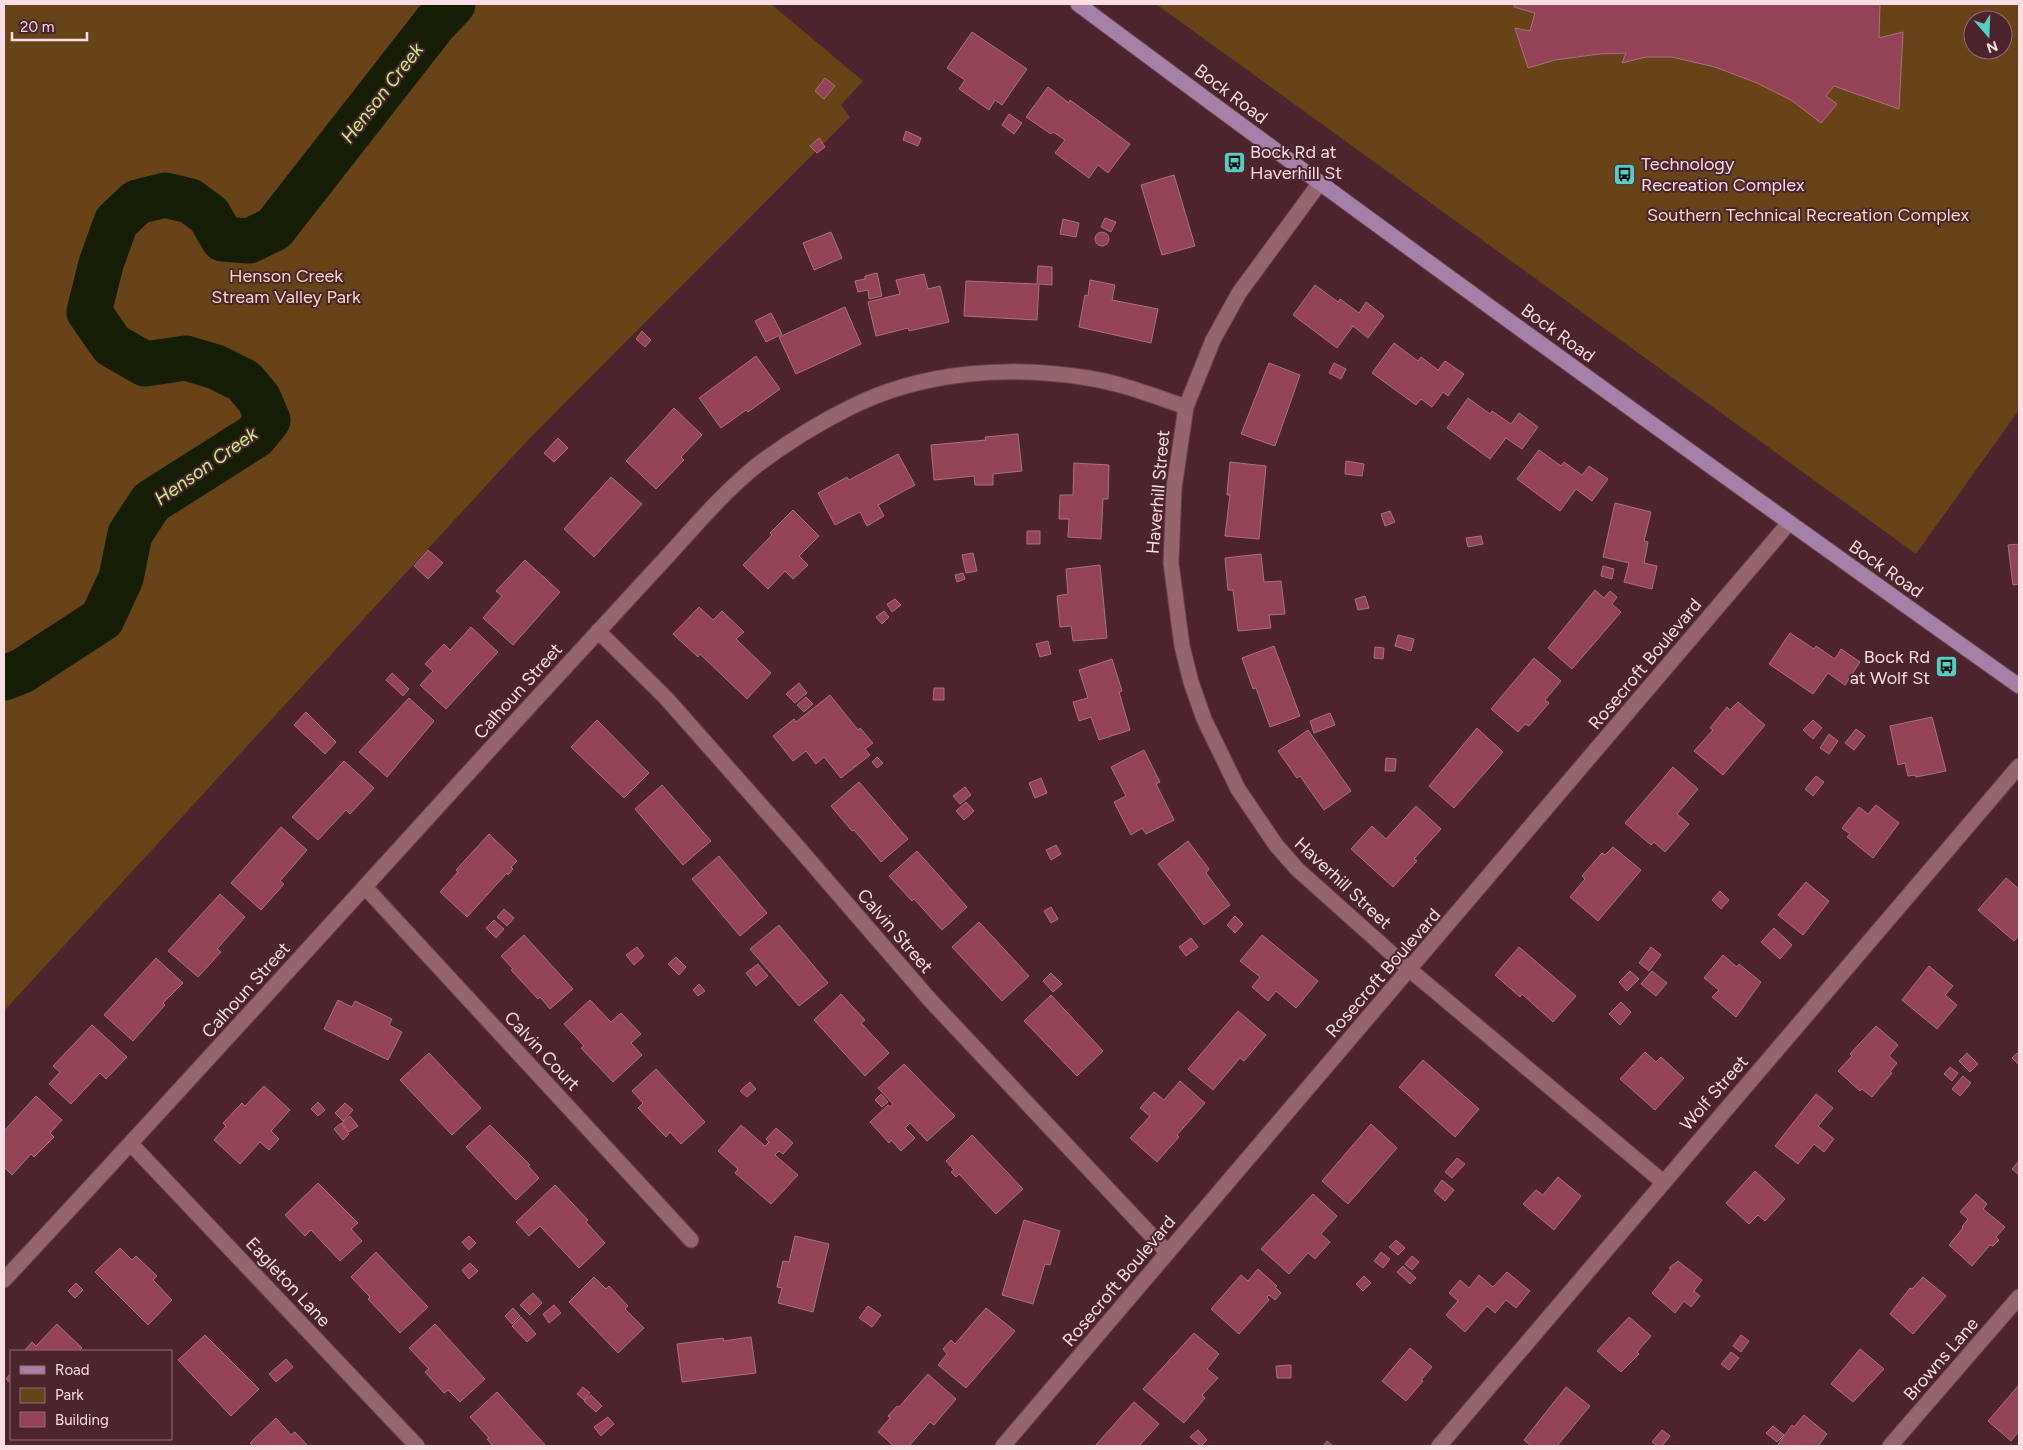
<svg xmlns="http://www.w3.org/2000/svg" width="2023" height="1450" font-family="Figtree,sans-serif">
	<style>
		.green { fill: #684318; fill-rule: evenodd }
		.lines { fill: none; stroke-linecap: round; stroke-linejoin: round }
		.river { stroke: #151e05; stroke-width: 45 }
		.building { fill: #944256; stroke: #a6747d }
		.minor-casing { stroke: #66414b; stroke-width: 17 }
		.major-casing { stroke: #66414b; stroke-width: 17 }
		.minor { stroke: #95646d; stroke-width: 15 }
		.major { stroke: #a580a8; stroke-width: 15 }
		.labels { text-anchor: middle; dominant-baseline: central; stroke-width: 4; stroke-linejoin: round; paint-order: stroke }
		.street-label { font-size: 18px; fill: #fbdee3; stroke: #4d232d }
		.poi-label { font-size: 18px; fill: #fbdee3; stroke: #4d232d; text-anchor: start }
		.park-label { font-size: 18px; fill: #fddbbb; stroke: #4d232d }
		.water-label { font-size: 19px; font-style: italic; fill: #c4ed82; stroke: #4d232d }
	</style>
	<rect width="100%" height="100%" fill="#4d232d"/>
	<!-- green -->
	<path class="green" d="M4 4H771L863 81 841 105 850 117 527 441 4 1011Z
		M1156 4H2019V410L1916 554ZM1973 20H2003V50H1973Z"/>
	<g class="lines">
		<!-- river -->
		<path class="river" d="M4 678 22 671 102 619 121 578 130 534 151 502 255 436 268 420 259 399 244 381 216 367 186 358 145 364 112 345 89 312 101 264 116 222 137 202 165 195 190 201 209 215 223 239 249 241 274 229 435 23 453 4"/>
	</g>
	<!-- building -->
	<path class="building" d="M1515 4H1880L1879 38 1903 32 1899 109 1834 86 1826 96 1837 104 1821 123 1791 100 1757 83 1715 67 1672 57H1646L1622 63 1626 53 1599 54 1555 60 1528 68 1515 28 1530 31 1535 13 1514 7Z
		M972 32 1027 69 1002 105 995 100 989 110 959 89 965 80 947 68Z
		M825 78 835 86 824 99 815 91Z
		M1048 87 1069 103 1070 100 1130 144 1108 173 1098 165 1089 178 1055 153 1065 140 1053 132 1051 134 1026 117Z
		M1009 114 1022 123 1014 134 1002 125Z
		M906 131 921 138 918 146 903 140Z
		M819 138 825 147 817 153 810 146Z
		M1174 175 1195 246 1162 255 1141 185Z
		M1105 218 1116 222 1111 232 1101 227Z
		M1063 219 1079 223 1076 237 1060 234Z
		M831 232 842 258 814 270 803 243Z
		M1095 239a7 7 0 1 1 14 0a7 7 0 1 1-14 0Z
		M1038 266 1052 267V285L1039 284 1037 320 964 316 966 281 1037 284Z
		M877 273 882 296 869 299 868 290 858 292 855 281 865 279V276Z
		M924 274 928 289 940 286 949 322 909 331 908 328 876 336 868 302 900 294 896 280Z
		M1090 280 1115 285 1112 300 1158 309 1151 343 1079 327 1085 295 1088 296Z
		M1315 285 1338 302 1340 299 1359 313 1366 302 1384 316 1368 338 1353 326 1337 348 1293 315Z
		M845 307 861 344 796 374 779 337Z
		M771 313 782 334 766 342 755 321Z
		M642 331 651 340 645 347 636 339Z
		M1394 343 1418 361 1421 357 1438 370 1445 361 1464 374 1448 396 1443 392 1432 407 1421 399 1416 405 1372 373Z
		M756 356 780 389 748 412 746 410 721 428 699 398Z
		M1269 363 1300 375 1275 446 1241 434Z
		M1334 363 1346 369 1341 379 1329 373Z
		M1468 398 1490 414 1492 411 1511 424 1519 413 1538 427 1522 449 1506 438 1490 459 1447 428Z
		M674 408 702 435 681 457 684 460 656 489 626 461Z
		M1018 434 1022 471 993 474V485H975L974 476 934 480 931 445 986 440 985 437Z
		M558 438 568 448 554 462 544 453Z
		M1539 450 1561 466 1564 462 1582 475 1589 466 1608 479 1592 501 1576 489 1560 511 1517 479Z
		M898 454 915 485 878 505 884 516 867 526 860 512 835 525 818 493 847 477 849 480Z
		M1346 461 1364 464 1362 476 1345 474Z
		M1230 462 1266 466 1259 539 1225 536 1230 495H1227Z
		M1074 463 1109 465 1108 499H1103L1101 539 1068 537 1069 519H1059L1060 495H1073Z
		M611 477 642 504 594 557 564 529Z
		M1615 503 1651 512 1644 541 1648 542 1644 563 1657 566 1652 589 1624 582 1629 563 1603 557Z
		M793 510 819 536 799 556 808 565 793 579 785 571 768 589 743 565 772 535 770 533Z
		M1390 511 1395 522 1385 526 1381 514Z
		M1027 531H1040V544H1027Z
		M1481 536 1483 544 1468 547 1466 538Z
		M2019 544V584L2013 585 2008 545Z
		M428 550 443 563 428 579 414 566Z
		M973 553 977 571 966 573 962 555Z
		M1261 554 1264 582 1281 581 1285 614 1269 615 1271 628 1238 631 1233 590H1228L1225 558Z
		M525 560 560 592 513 645 483 618 502 596 496 591Z
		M1100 565 1107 638 1073 641 1071 626 1060 627 1057 596 1068 594 1066 569Z
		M1603 566 1614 569 1612 579 1601 576Z
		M963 573 965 579 957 582 955 575Z
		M1595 590 1604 598 1610 591 1617 597 1612 604 1621 612 1572 669 1548 648Z
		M1365 596 1369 608 1358 610 1355 599Z
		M895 599 901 605 892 612 887 604Z
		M699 607 713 620 722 611 744 632 736 639 771 673 747 699 700 654 698 657 673 634Z
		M884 611 889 617 882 624 876 617Z
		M471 627 498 652 446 709 420 685 433 671 425 664 444 644 450 650Z
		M1790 633 1814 649 1816 646 1835 659 1841 649 1860 662 1845 685 1828 673 1813 694 1769 664Z
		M1398 635 1414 639 1411 651 1395 646Z
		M1048 641 1051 654 1040 657 1036 644Z
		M1274 646 1300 716 1270 727 1256 688 1253 689 1242 658Z
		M1375 647 1384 648 1383 659 1374 658Z
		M1534 658 1561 681 1545 700 1549 703 1529 726 1525 724 1518 732 1491 709Z
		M1112 659 1122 691 1119 692 1130 730 1099 740 1091 717 1079 721 1073 702 1088 698 1079 670Z
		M392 673 409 689 403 696 386 680Z
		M799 683 807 693 795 703 786 694Z
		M934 688H944V700H933Z
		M830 695 858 730 860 728 873 743 865 749 870 755 841 778 824 757 816 764 806 751 793 761 773 736 794 719 796 722Z
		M806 697 813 704 804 712 797 705Z
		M409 698 434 721 387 777 359 752Z
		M1738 702 1765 725 1723 775 1694 751 1713 730 1710 728 1727 707 1730 710Z
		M306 712 336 742 325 754 294 725Z
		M1330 713 1335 725 1314 733 1310 721Z
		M1932 717 1946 771 1916 777 1915 775 1908 776 1905 763 1898 765 1890 726Z
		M597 720 649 773 624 798 571 747Z
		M1813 720 1822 728 1813 739 1803 730Z
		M1477 728 1503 752 1454 808 1429 786Z
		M1856 729 1865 736 1854 750 1845 743Z
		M1308 730 1351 791 1324 810 1300 776 1297 778 1278 751Z
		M1829 734 1838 741 1829 754 1820 748Z
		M1144 750 1160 782 1156 784 1174 820 1146 834 1142 828 1131 835 1114 802 1126 796 1111 767Z
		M877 757 883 763 877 768 872 762Z
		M1386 758 1396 759 1395 771H1385Z
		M344 761 374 788 350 814 346 810 318 840 292 817Z
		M1673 767 1698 789 1677 814 1689 824 1665 852 1654 842 1651 845 1625 823Z
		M1816 776 1824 782 1813 796 1805 789Z
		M1041 778 1047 793 1035 798 1029 783Z
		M859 782 908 839 881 862 854 830 852 831 831 806Z
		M662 785 711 841 683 865 635 809Z
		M965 787 971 795 960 804 953 796Z
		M966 802 974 811 964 820 956 811Z
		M1876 805 1899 823 1873 858 1847 837 1850 834 1842 828 1859 807 1868 814Z
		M1416 806 1441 829 1414 859 1417 861 1393 887 1351 849 1372 826 1386 839Z
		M281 827 307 850 280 881 284 884 261 910 231 883Z
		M489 834 517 861 511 867 513 869 508 875 507 873 467 917 440 892 458 872 456 870Z
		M1188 841 1209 869 1206 873 1230 905 1204 925 1158 864Z
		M1056 845 1061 854 1051 860 1046 850Z
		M1613 847 1641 870 1598 921 1570 897 1585 879 1582 876 1602 853 1605 855Z
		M917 851 967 907 942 930 914 899 912 901 889 876Z
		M719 856 767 913 740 936 692 879Z
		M2006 878 2019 889V935L2014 941 1978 910Z
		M1806 882 1829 901 1803 935 1778 915Z
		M1720 891 1729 900 1721 909 1712 900Z
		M220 894 245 917 217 949 221 952 198 977 168 951Z
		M1051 907 1058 919 1051 923 1044 911Z
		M504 909 514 918 507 926 497 917Z
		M1235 916 1243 924 1235 933 1227 925Z
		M494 920 504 929 496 938 486 928Z
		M979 922 1029 976 1002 1001 952 947Z
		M779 925 828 983 799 1006 750 949Z
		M1774 928 1792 945 1780 959 1761 942Z
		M524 935 573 989 550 1009 540 997 538 999 511 970 513 969 501 956Z
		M1262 935 1318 981 1296 1008 1276 991 1268 1001 1252 987 1260 977 1240 961Z
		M1191 938 1198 947 1186 956 1179 947Z
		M637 947 644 956 634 965 626 955Z
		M1519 947 1576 996 1553 1022 1522 994 1520 997 1495 975Z
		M1651 947 1661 955 1649 971 1639 963Z
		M1723 955 1737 967 1739 964 1761 982 1736 1017 1712 997 1719 990 1704 978Z
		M676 957 686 967 679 975 668 964Z
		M156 958 183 983 163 1003 165 1005 133 1041 104 1015Z
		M758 964 768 976 756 986 746 973Z
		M1929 966 1953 986 1945 995 1957 1005 1937 1029 1902 1000Z
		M1630 971 1639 979 1627 991 1619 982Z
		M1652 971 1667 983 1656 996 1641 984Z
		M1051 973 1062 984 1053 992 1043 981Z
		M699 984 705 991 698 996 693 990Z
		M841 994 865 1020 861 1023 889 1053 865 1076 814 1020Z
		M1051 995 1103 1051 1077 1076 1024 1021Z
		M338 1000 352 1007 355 1001 392 1019 389 1025 402 1032 388 1060 324 1029Z
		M590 1000 611 1022 621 1013 641 1034 631 1043 642 1055 613 1082 581 1048 584 1046 564 1024Z
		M1621 1002 1631 1012 1620 1025 1609 1014Z
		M1238 1011 1266 1035 1244 1061 1240 1058 1213 1090 1188 1069Z
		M92 1025 127 1057 106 1079 100 1073 71 1104 49 1084 60 1072 53 1066Z
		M1876 1026 1898 1045 1889 1056 1897 1063 1890 1072 1892 1073 1872 1097 1862 1089 1860 1091 1838 1071 1852 1056 1850 1054Z
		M1645 1052 1656 1062 1661 1057 1684 1078 1655 1110 1620 1079Z
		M429 1053 481 1108 452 1135 400 1080Z
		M1967 1053 1978 1064 1970 1072 1959 1061Z
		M2017 1053 2019 1055V1065L2012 1058Z
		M1423 1060 1479 1109 1455 1137 1399 1087Z
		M904 1064 955 1116 927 1141 910 1123 905 1128 915 1138 901 1151 891 1140 889 1143 870 1122 888 1105 891 1107 893 1104 878 1088Z
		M1950 1067 1958 1073 1952 1081 1944 1074Z
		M656 1069 705 1122 681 1144 670 1132 666 1137 638 1108 643 1103 632 1091Z
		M1963 1076 1971 1083 1960 1096 1952 1089Z
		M1180 1081 1205 1103 1177 1135 1179 1137 1157 1162 1130 1138 1150 1116 1140 1108 1154 1092 1164 1100Z
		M750 1082 756 1089 747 1097 740 1091Z
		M264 1086 290 1110 271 1131 279 1139 269 1150 260 1142 240 1164 214 1140 226 1126 223 1123 242 1103 245 1106Z
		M881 1094 888 1102 882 1107 875 1100Z
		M1816 1094 1833 1108 1818 1126 1834 1139 1824 1152 1814 1144 1798 1164 1775 1146Z
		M36 1096 62 1120 50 1133 54 1137 34 1157 31 1154 12 1175 4 1167V1131Z
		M318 1102 325 1110 318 1116 311 1109Z
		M345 1103 353 1110 343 1121 335 1113Z
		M350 1116 358 1126 349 1132 342 1123Z
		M341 1123 349 1134 343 1140 334 1129Z
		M1371 1124 1397 1148 1348 1204 1322 1181Z
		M490 1125 530 1165 528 1166 539 1178 516 1200 466 1147Z
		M741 1125 765 1146 769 1142 766 1139 776 1128 793 1143 783 1154 779 1151 775 1155 798 1175 771 1204 735 1173 738 1169 718 1151Z
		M972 1135 1023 1189 996 1214 959 1174 956 1177 951 1172 954 1170 946 1161Z
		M1457 1158 1465 1164 1452 1178 1445 1172Z
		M2019 1161V1175L2012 1169Z
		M1755 1171 1785 1199 1765 1221 1758 1215 1749 1224 1726 1203Z
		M1558 1177 1581 1196 1554 1230 1523 1204 1536 1190 1543 1195Z
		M1442 1180 1454 1190 1445 1201 1434 1191Z
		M318 1183 358 1223 351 1229 362 1241 340 1261 311 1230 305 1236 285 1215Z
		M555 1185 588 1220 586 1222 605 1243 579 1268 540 1226 529 1236 516 1222Z
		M1313 1194 1337 1216 1321 1234 1330 1242 1315 1259 1308 1253 1289 1274 1261 1249Z
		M1976 1194 1987 1204 1983 1209 2005 1227 1996 1237 1999 1240 1993 1246 1990 1245 1972 1266 1949 1245 1963 1228 1962 1227 1968 1219 1960 1212Z
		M1024 1220 1060 1231 1050 1265 1045 1264 1033 1304 1002 1295Z
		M469 1236 476 1243 469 1250 462 1242Z
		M795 1236 829 1244 813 1312 778 1303 782 1288 777 1287 783 1261 789 1262Z
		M1396 1240 1405 1248 1398 1255 1389 1247Z
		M120 1248 132 1260 136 1256 157 1276 153 1280 172 1300 148 1325 95 1272Z
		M376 1252 428 1307 400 1333 368 1299 370 1297 351 1277Z
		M1381 1252 1390 1259 1383 1268 1374 1261Z
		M1412 1256 1419 1262 1412 1270 1405 1264Z
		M1678 1261 1702 1280 1694 1291 1700 1296 1691 1307 1684 1301 1675 1313 1652 1293 1671 1269 1669 1268Z
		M470 1263 478 1271 469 1279 462 1270Z
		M1403 1266 1416 1278 1410 1284 1397 1272Z
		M1258 1269 1277 1286 1275 1287 1281 1293 1275 1300 1269 1295 1267 1297 1269 1300 1239 1334 1211 1309 1241 1275 1248 1281Z
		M1507 1272 1530 1291 1516 1308 1506 1300 1495 1313 1487 1306 1465 1332 1446 1315 1458 1301 1449 1293 1460 1280 1469 1288 1479 1275 1493 1287Z
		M1364 1276 1371 1283 1363 1291 1356 1284Z
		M594 1277 606 1289 609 1286 628 1306 625 1309 644 1328 618 1353 569 1302Z
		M1923 1277 1946 1296 1913 1334 1890 1314 1910 1288 1912 1289Z
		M76 1283 83 1290 75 1298 68 1291Z
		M533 1293 542 1303 530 1315 520 1305Z
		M554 1305 561 1313 549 1323 543 1314Z
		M868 1306 881 1315 872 1327 859 1318Z
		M513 1308 520 1316 512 1324 505 1316Z
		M986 1308 1015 1331 966 1388 938 1365 947 1354 943 1349 951 1340 955 1344Z
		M521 1317 536 1334 527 1342 512 1326Z
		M1629 1317 1651 1336 1637 1352 1639 1354 1621 1372 1597 1351Z
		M57 1324 82 1348 79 1351H24L32 1342 36 1346Z
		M435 1324 485 1379 460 1402 448 1390 444 1393 425 1372 429 1369 409 1348Z
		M1194 1333 1219 1354 1207 1369 1218 1378 1202 1395 1205 1398 1184 1423 1143 1389Z
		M205 1335 259 1389 231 1416 178 1360Z
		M1741 1335 1749 1341 1741 1352 1733 1346Z
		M751 1337 756 1373 682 1382 677 1344 723 1338 724 1341Z
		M1410 1348 1432 1367 1421 1380 1423 1381 1406 1401 1382 1381Z
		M1860 1349 1884 1369 1853 1402 1831 1384Z
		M1731 1352 1739 1358 1729 1370 1721 1364Z
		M286 1359 293 1367 276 1382 269 1374Z
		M1291 1365V1378H1277L1276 1366Z
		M11 1373V1383L6 1379Z
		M928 1374 956 1399 934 1425 930 1422 909 1446H894L878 1432 890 1418 888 1416 897 1406 899 1407Z
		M2019 1385V1431L2011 1441 1988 1421Z
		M583 1387 590 1393 584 1400 577 1394Z
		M1566 1387 1590 1406 1557 1446H1531L1524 1440Z
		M497 1392 546 1446H493L487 1439 489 1438 470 1417Z
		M591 1395 602 1406 596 1412 584 1401Z
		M1134 1402 1159 1424 1139 1446H1095Z
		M1804 1415 1827 1434 1818 1446H1777L1792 1425 1794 1427Z
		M608 1417 614 1424 601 1436 594 1427Z
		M276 1418 291 1435 295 1432 308 1446H253L250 1443Z
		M1773 1426 1784 1435 1777 1442 1766 1433Z
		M1198 1430 1207 1440 1201 1446 1190 1437Z
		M1662 1430 1670 1436 1662 1446H1658L1652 1442Z
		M1327 1441 1333 1446H1323Z"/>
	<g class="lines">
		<defs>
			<path id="minor" d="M1319 184 1239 293 1213 340 1186 407 1174 488 1171 563 1182 646 1191 682 1204 719 1238 789 1276 845 1297 869 1410 970 1663 1182
				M598 631 666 698 796 845 930 1000 1167 1252
				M365 887 691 1240
				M131 1144 417 1446
				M4 1280C172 1100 337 917 503 735 552 681 602 627 652 573 685 538 719 496 756 466 785 444 817 424 849 408 922 371 1009 365 1088 378 1121 383 1154 396 1186 407
				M1003 1446 1789 523
				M1439 1446 2019 766
				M1890 1446 2019 1297"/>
			<path id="major" d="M1078 4C1389 236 1703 462 2019 686"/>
		</defs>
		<!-- minor casing -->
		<use href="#minor" class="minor-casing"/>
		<!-- major casing -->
		<use href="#major" class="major-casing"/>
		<!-- minor -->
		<use href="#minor" class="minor"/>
		<!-- major -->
		<use href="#major" class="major"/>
	</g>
	<!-- icons -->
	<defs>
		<symbol id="bus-square" viewBox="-11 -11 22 22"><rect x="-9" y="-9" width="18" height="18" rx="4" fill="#57cec2" stroke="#4d232d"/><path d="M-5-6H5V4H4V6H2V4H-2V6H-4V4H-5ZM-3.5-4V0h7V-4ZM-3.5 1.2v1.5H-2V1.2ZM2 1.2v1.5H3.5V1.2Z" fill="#111"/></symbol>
	</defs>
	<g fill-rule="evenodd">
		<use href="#bus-square" x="1222" y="150" width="25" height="25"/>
		<use href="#bus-square" x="1612" y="162" width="25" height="25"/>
		<use href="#bus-square" x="1934" y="654" width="25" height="25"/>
	</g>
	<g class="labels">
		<!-- street labels -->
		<g class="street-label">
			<text transform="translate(1231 94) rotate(37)">Bock Road</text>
			<text transform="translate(1558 333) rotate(36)">Bock Road</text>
			<text transform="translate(1158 492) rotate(-85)">Haverhill Street</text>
			<text transform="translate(1886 569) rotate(35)">Bock Road</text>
			<text transform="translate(1645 664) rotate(-50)">Rosecroft Boulevard</text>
			<text transform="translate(518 691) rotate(-48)">Calhoun Street</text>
			<text transform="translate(1343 883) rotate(43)">Haverhill Street</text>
			<text transform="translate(895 931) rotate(49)">Calvin Street</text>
			<text transform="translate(1383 973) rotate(-49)">Rosecroft Boulevard</text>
			<text transform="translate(246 990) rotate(-48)">Calhoun Street</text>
			<text transform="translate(542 1051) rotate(47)">Calvin Court</text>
			<text transform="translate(1714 1093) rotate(-49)">Wolf Street</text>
			<text transform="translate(1119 1281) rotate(-50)">Rosecroft Boulevard</text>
			<text transform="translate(288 1282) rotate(47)">Eagleton Lane</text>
			<text transform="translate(1941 1359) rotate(-49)">Browns Lane</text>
		</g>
		<!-- poi labels -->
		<g class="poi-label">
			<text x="1250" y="152">Bock Rd at<tspan x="1250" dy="21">Haverhill St</tspan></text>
			<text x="1641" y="164">Technology<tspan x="1641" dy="21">Recreation Complex</tspan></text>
			<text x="1930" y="657" text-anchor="end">Bock Rd<tspan x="1930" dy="21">at Wolf St</tspan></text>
		</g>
		<!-- park labels -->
		<g class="park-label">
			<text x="1808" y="215">Southern Technical Recreation Complex</text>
			<text x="286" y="276">Henson Creek<tspan x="286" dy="21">Stream Valley Park</tspan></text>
		</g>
		<!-- water labels -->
		<g class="water-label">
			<text transform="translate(382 93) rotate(-52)">Henson Creek</text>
			<text transform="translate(206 466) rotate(-35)">Henson Creek</text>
		</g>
	</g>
	<!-- border -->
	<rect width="2023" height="1450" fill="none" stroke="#fbdee3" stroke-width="10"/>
	<!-- legend -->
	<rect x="10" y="1350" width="162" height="90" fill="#4d232d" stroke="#936e76"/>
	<rect x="20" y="1366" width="25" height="8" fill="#a580a8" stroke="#936e76"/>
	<text x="55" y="1375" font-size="15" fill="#fbdee3">Road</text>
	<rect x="20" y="1388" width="25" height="15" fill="#684318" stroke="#936e76"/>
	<text x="55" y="1400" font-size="15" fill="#fbdee3">Park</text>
	<rect x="20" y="1412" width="25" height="15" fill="#944256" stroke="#936e76"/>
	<text x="55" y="1425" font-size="15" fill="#fbdee3">Building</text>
	<!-- north arrow -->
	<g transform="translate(1988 35) rotate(161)"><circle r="24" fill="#4d232d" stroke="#936e76"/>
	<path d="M0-4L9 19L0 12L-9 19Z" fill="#57cec2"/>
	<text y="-8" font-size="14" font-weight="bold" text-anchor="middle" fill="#fbdee3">N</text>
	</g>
	<!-- scale -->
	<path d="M12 32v8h75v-8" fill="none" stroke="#fbdee3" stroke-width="2.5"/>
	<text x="20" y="32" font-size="15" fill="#fbdee3" stroke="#4d232d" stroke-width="4" paint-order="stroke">20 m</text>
</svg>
